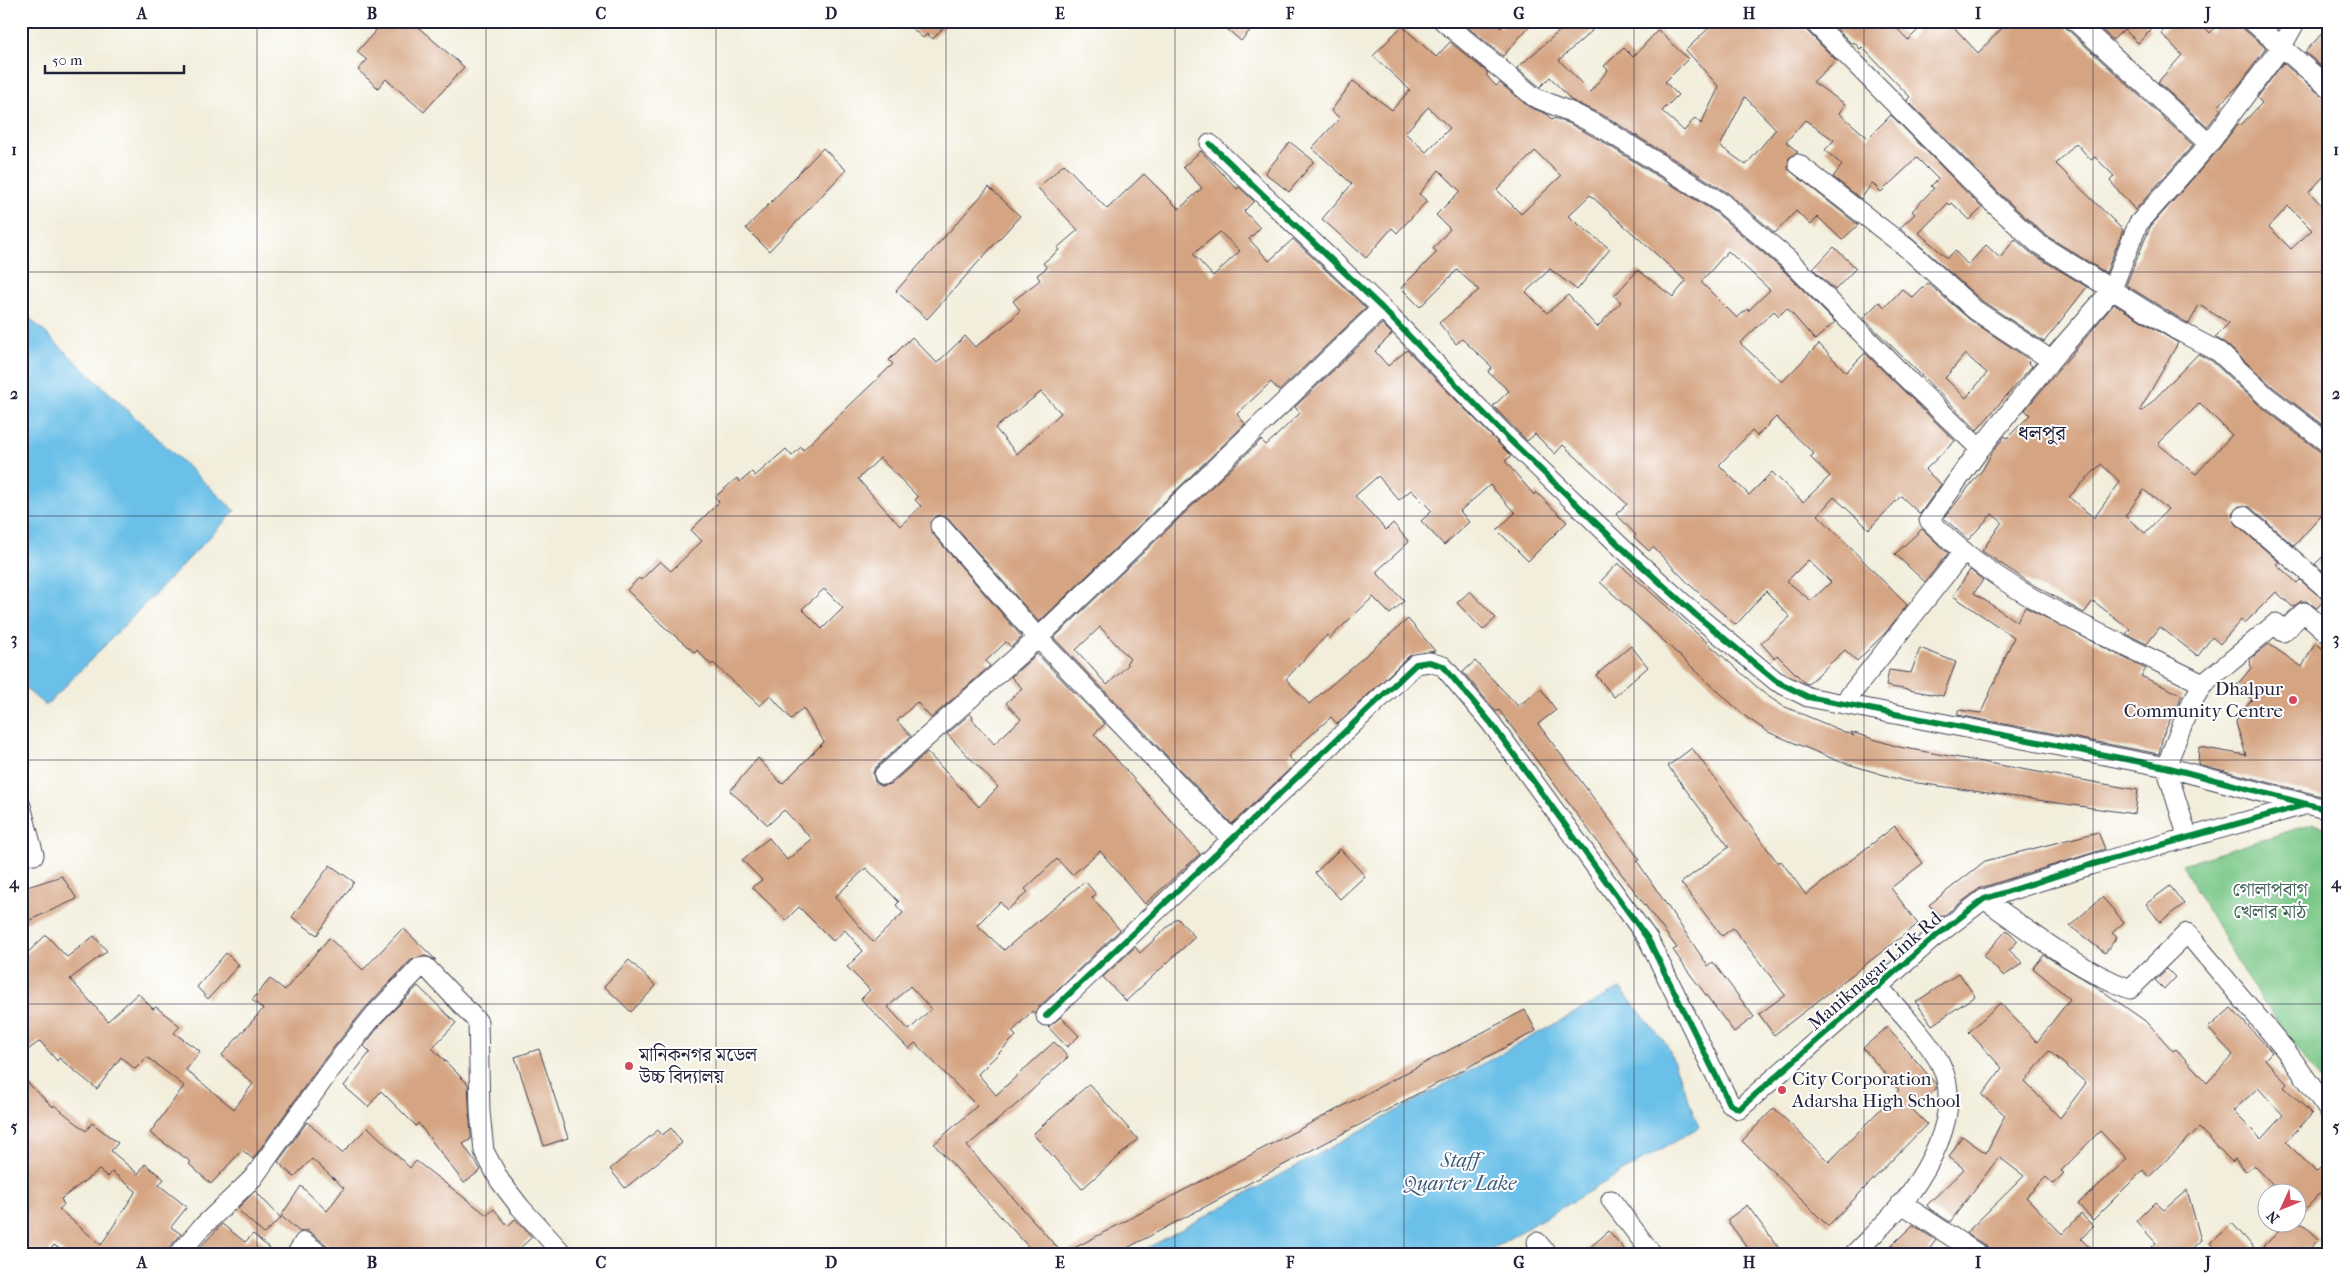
<svg xmlns="http://www.w3.org/2000/svg" width="2350" height="1276" font-family="'IM FELL French Canon','Noto Serif Bengali',serif">
	<style>
		.green { fill: #7ac888; stroke: #4e7562 }
		.water { fill: #6bc0e8; stroke: #467192 }
		.building { fill: #d5a583; fill-rule: evenodd }
		.lines { fill: none; stroke-linecap: round; stroke-linejoin: round }
		.minor-casing { stroke: #414153; stroke-width: 21 }
		.minor { stroke: #fff; stroke-width: 19 }
		.cycleway-casing { stroke: #fff; stroke-width: 9 }
		.cycleway { stroke: #00873e; stroke-width: 6 }
		.grid { fill: none; stroke: #22223b; stroke-width: 1; stroke-opacity: 0.55 }
		.poi-dot { fill: #d1495b; stroke: #fff; stroke-width: 2 }
		.labels { text-anchor: middle; dominant-baseline: central; stroke-width: 4; stroke-linejoin: round; paint-order: stroke }
		.poi-label { font-size: 19px; fill: #22223b; stroke: #fff; text-anchor: start }
		.park-label { font-size: 19px; fill: #45645a; stroke: #fff }
		.street-label { font-size: 19px; fill: #22223b; stroke: #fff }
		.water-label { font-size: 20px; font-style: italic; fill: #3c5978; stroke: #fff }
		.quarter-label { font-size: 21px; fill: #22223b; stroke: #fff }
		.neatline { fill: none; stroke: #22223b; stroke-width: 2 }
		.grid-label { font-size: 16px; text-anchor: middle; font-weight: bold; fill: #22223b }
	</style>
	<rect width="100%" height="100%" fill="#fff"/>
	<filter id="ink" filterUnits="userSpaceOnUse"><feTurbulence type="fractalNoise" baseFrequency=".02" numOctaves="2"/><feDisplacementMap in="SourceGraphic" scale="10" xChannelSelector="R" yChannelSelector="G"/><feConvolveMatrix kernelMatrix="1 2 1 2 8 2 1 2 1" color-interpolation-filters="sRGB"/></filter>
	<filter id="wash" filterUnits="userSpaceOnUse"><feTurbulence type="fractalNoise" baseFrequency=".0096" numOctaves="4" result="noise"/><feDisplacementMap in="SourceGraphic" scale="20" xChannelSelector="R" yChannelSelector="G"/><feGaussianBlur stdDeviation="1.12" result="paint"/><feColorMatrix in="noise" values="0 0 0 0 0 0 0 0 0 0 0 0 0 0 0 0 0 1.4 0 .05"/><feComposite in="paint" operator="in"/></filter>
	<g filter="url(#wash)">
		<rect width="100%" height="100%" fill="#f2eedb"/>
		<!-- green -->
		<path class="green" d="M2314 823 2329 829V1093L2246 977 2182 865Z"/>
		<!-- water -->
		<path class="water" d="M21 310 235 511 46 706 21 685Z
			M1620 988 1667 1045 1699 1127 1481 1255H1135Z"/>
		<g id="blocks">
			<!-- building -->
			<path class="building" d="M384 21H411L464 67 424 112 386 79 378 88 358 70 367 60 357 52Z
				M904 21H949L933 39 927 34 923 38Z
				M1218 21H1258L1241 41Z
				M1469 21H1493L1501 28 1508 21H1534L1503 56 1465 25Z
				M1571 21H1584L1592 31 1559 60 1590 92 1608 70 1604 66 1624 48 1633 57 1658 30 1688 59 1665 82 1678 95 1662 111 1684 131 1695 118 1701 124 1719 87 1686 50 1716 21H1802L1805 29 1836 60 1813 82 1845 104 1839 113 1868 138 1891 115 1982 208 1970 220 1952 203 1950 205 1948 203 1919 233 1947 258 1955 251 1968 265 1986 245 2000 258 2015 239 2031 253 2087 287 2044 342 1982 301 1900 228 1915 214 1912 211 1934 188 1931 186 1938 179 1917 158 1881 192 1872 183 1861 199 1833 177 1842 165 1825 150 1834 140 1805 120 1786 142 1798 152 1789 158 1788 169 1858 225 1842 240 1818 217 1811 225 1796 211 1775 233 1728 193 1610 119 1571 100 1550 77 1540 87 1517 68ZM1745 97 1776 129 1746 165 1720 146Z
				M1829 21H1890L1908 40 1927 21H1948L1978 53 2009 21H2064L2067 29 2193 145 2135 210 2110 181 2114 176 2095 157 2091 160 2076 143 2056 164 2123 230 2106 273 2044 234 2001 195 1907 100 1910 97 1862 47 1860 49 1854 42 1852 44Z
				M2092 21H2143L2151 30 2138 43 2124 29 2113 40Z
				M2173 21H2199L2210 33 2221 21H2234L2266 48 2239 85 2218 106 2221 109 2207 127 2158 82 2182 55 2161 33Z
				M1402 26 1436 57 1450 42 1488 73 1486 75 1496 86 1500 83 1529 107 1547 114 1552 120 1554 118 1568 123 1598 139 1715 212 1781 268 1835 322 1815 340 1787 308 1779 316 1774 311 1740 343 1782 382 1819 344 1846 372 1865 353 1955 441 1925 470 1941 484 1920 514 1901 496 1869 529 1834 497 1818 515 1907 605 1886 632 1857 661 1845 650 1808 684 1805 683 1777 655 1774 658 1761 643 1790 617 1766 591 1736 625 1691 586 1653 547 1649 551 1634 537 1636 535 1616 514 1627 504 1563 445 1555 454 1535 434 1527 441 1493 406 1509 391 1488 372 1492 367 1462 339 1456 344 1439 323 1479 290 1457 270 1420 307 1401 288 1437 252 1433 249 1450 229 1436 215 1460 191 1439 170 1419 194 1427 201 1397 233 1392 228 1366 258 1322 219 1352 184 1312 148 1340 118 1331 111 1353 81 1392 110 1410 90 1373 56ZM1428 107 1450 128 1426 152 1405 133ZM1535 151 1561 176 1521 214 1497 190ZM1590 195 1686 281 1673 297 1638 270 1614 296 1621 302 1597 327 1568 295 1547 313 1526 292 1550 269 1577 290 1610 249 1568 216ZM1728 251 1770 290 1748 311 1747 309 1737 318 1701 282ZM1776 417 1814 454 1810 457 1830 476 1803 502 1772 472 1749 495 1719 465 1752 431 1757 436ZM1808 560 1831 582 1811 601 1787 581Z
				M2329 26V73L2305 52Z
				M2283 63 2322 96 2329 99V171L2309 192 2329 213V430L2273 387 2226 344 2215 337 2229 323 2199 305 2189 324 2126 285 2150 227 2217 151 2238 124 2240 126 2262 103 2257 98ZM2288 206 2312 230 2291 249 2269 227Z
				M1290 142 1314 161 1289 192 1265 173Z
				M823 148 846 170 769 251 746 228Z
				M1201 151 1237 189 1239 187 1254 201 1244 211 1260 228 1249 239 1269 261 1293 239 1366 308 1279 391 1271 382 1237 414 1245 424 1039 622 948 519 938 515 930 522 932 533 1022 637 1011 647 1006 642 986 661 990 666 931 718 917 702 897 721 911 736 876 767 873 772 875 782 881 786 891 784 927 752 979 807 998 787 947 734 970 714 973 717 972 719 994 744 1021 719 1006 703 1022 688 1011 677 1037 654 1105 724 1094 734 1200 854 1145 904 1100 851 1072 875 1057 859 1025 889 1028 892 1007 910 1000 902 977 925 1004 950 1085 881 1096 894 1092 898 1120 930 1038 1008 1035 1014 1032 1011 1012 1032 1016 1036 978 1074 996 1095 1054 1042 1068 1057 1018 1103 967 1146 1063 1254 1525 1010 1536 1031 1114 1255H1036L934 1144 977 1106 915 1043 909 1049 861 999 870 990 847 967 863 951 845 930 833 941 799 907 786 920 752 887 762 880 742 860 769 838 787 860 812 839 784 810 768 825 730 791 758 758 782 784 824 742 803 708 791 719 770 695 760 706 713 663 711 665 697 650 695 653 661 624 627 590 639 578 641 580 660 561 671 571 702 541 691 530 719 502 715 497 737 478 740 482 752 472 755 476 786 449 792 456 801 447 803 450 893 364 889 360 912 337 937 363 965 336 975 347 1010 321 1020 310 1013 301 1040 280 1037 275 1047 268 1043 263 1059 250 1057 248 1078 230 1038 188 1064 164 1107 209 1144 174 1179 209 1202 188 1183 167ZM1220 232 1240 251 1213 276 1193 254ZM1041 392 1061 413 1017 454 995 428ZM880 458 918 497 915 500 921 506 900 526 858 479ZM824 589 843 608 822 629 802 609ZM866 868 899 902 896 905 903 913 873 942 835 897ZM910 986 931 1009 909 1030 888 1007Z
				M989 187 1020 216 927 319 896 291Z
				M1834 247 1856 268 1835 290 1813 269Z
				M1928 283 1969 319 2030 360 2028 362 2032 366 1977 430 1863 318 1879 302 1885 307 1902 289 1913 298ZM1965 354 1987 373 1966 398 1945 378Z
				M2114 304 2178 343 2140 410 2143 411 2198 354 2212 361 2259 405 2322 453 2329 455V507L2294 546 2250 507 2239 506 2232 514 2236 524 2279 562 2276 564 2297 583 2300 580 2324 600 2317 608 2306 601H2301L2293 607 2276 592 2245 623 2241 620 2220 644 2212 637 2198 656 2160 627 2147 644 2126 634 2130 629 2093 601 2084 613 2030 583 1982 551 2002 522 1992 514 1968 540 1944 518 1983 469 1993 451 2005 436 2007 438 2030 415 2025 410ZM2200 403 2232 435 2196 474 2158 444ZM2101 464 2120 482 2094 518 2069 497ZM2144 490 2168 509 2145 533 2125 516Z
				M1382 324 1392 334 1375 351 1388 366 1407 350 1511 456 1505 461 1534 495 1536 492 1567 522 1528 561 1497 530 1515 513 1490 485 1460 511 1469 522 1444 545 1421 521 1432 511 1411 490 1399 500 1378 476 1355 496 1386 530 1393 523 1409 542 1376 572 1404 601 1390 614 1373 597 1330 638 1327 635 1286 679 1309 704 1408 619 1435 651 1409 656 1337 724 1331 717 1288 756 1295 764 1232 824 1054 638 1261 440 1266 445 1274 438 1300 413 1295 407ZM1100 627 1130 659 1126 663 1128 665 1107 685 1076 650Z
				M1922 529 1948 553 1925 582 1895 554Z
				M2329 551V576L2315 564Z
				M1618 563 1766 695 1783 706 1854 736 1851 732 1899 747 2138 790 2135 814 1904 781 1838 761 1768 732 1746 717 1600 582Z
				M1970 570 1983 580 1974 593 2017 622 2025 607 2146 669 2141 676 2182 695 2163 735 2159 754 1958 715V710L1981 713 2014 637 1953 596Z
				M1470 591 1496 618 1483 630 1457 603Z
				M2315 643 2329 653V798L2198 764 2199 747 2246 755 2236 723 2239 712 2252 700 2237 685 2251 668 2250 659 2269 644 2302 667Z
				M1631 646 1648 667 1614 697 1596 675Z
				M1920 648 1956 662 1943 696 1886 686 1889 670 1911 673Z
				M1475 661 1518 706 1541 689 1556 710 1538 724 1640 860 1637 861 1708 966 1713 962 1754 1017 1734 1032 1687 970 1673 950 1677 948 1499 710 1497 712 1488 702 1463 672Z
				M1692 748 1778 863 1781 861 1806 895 1895 826 1923 863 1891 888 1918 924 1774 1035 1759 1014 1785 995 1733 928 1722 936 1681 883 1729 847 1668 766Z
				M2098 832 2105 849 1980 888 1942 917 1929 905 1985 861Z
				M1340 849 1365 876 1340 899 1315 873Z
				M330 865 354 882 317 935 292 917Z
				M62 876 77 899 21 924V889Z
				M2170 886 2184 904 2160 922 2146 904Z
				M2102 897 2124 922 2112 933 2117 937 2105 953 2070 926Z
				M1177 918 1195 937 1126 1001 1103 977 1135 947 1140 953Z
				M403 928 436 960 425 956 411 960 366 1007 322 1062 253 1159 242 1150 211 1184 189 1164 191 1162 150 1133 184 1086 147 1057 135 1069 121 1057 97 1089 59 1058 57 1061 40 1041 21 1055V959L46 935 67 957 94 936 107 951 70 979 108 1021 138 993 153 1009 156 1007 180 1026 174 1033 200 1051 186 1070 234 1109 253 1084 222 1055 263 1009 252 1000 270 979 285 990 329 938 363 970Z
				M2007 930 2018 941 2009 950 2023 963 2004 976 1983 956Z
				M226 953 239 965 208 999 197 987Z
				M2044 955 2097 987 2148 1023 2173 1051 2176 1049 2207 1083 2233 1055 2208 1028 2231 1008 2272 1052 2265 1059 2287 1084 2284 1087 2312 1114 2286 1142 2316 1172 2329 1160V1184L2298 1217V1194H2282L2254 1165 2246 1172 2235 1159 2232 1162 2199 1128 2149 1177 2143 1170 2093 1220 2078 1204 2127 1159 2100 1131 2061 1171 2064 1173 2053 1184 2046 1177 2026 1197 2062 1234 2081 1214 2093 1226 2081 1239 2097 1255H1990L1986 1246 1966 1233 2024 1176 1999 1157 1950 1222 1930 1209 1927 1205 1964 1169 1949 1157 1962 1136 1986 1153 2005 1115 1982 1095 2002 1068 1969 1032 2000 1003 2037 1042 2070 999 2033 968ZM2049 1051 2086 1083 2060 1118 2025 1082ZM2258 1088 2283 1115 2261 1139 2233 1111Z
				M629 960 656 986 631 1012 604 986Z
				M2167 969 2175 977 2164 989 2155 980Z
				M1959 973 1975 996 1932 1025 1916 1002Z
				M418 986 456 1023 432 1048 468 1084 471 1139 463 1144 481 1170 464 1183 418 1123 416 1126 381 1091 368 1107 344 1086 370 1052 364 1046 383 1021Z
				M1061 1017 1079 1036 1067 1047 1048 1027Z
				M1887 1027 1936 1084V1089L1912 1109 1927 1124 1828 1226 1742 1141 1774 1108 1829 1162 1899 1090 1863 1048Z
				M539 1049 568 1138 544 1146 515 1057Z
				M21 1076 53 1107 54 1105 86 1131 92 1123 118 1143 111 1151 138 1174 145 1164 164 1179 159 1185 187 1207 171 1227 181 1234 169 1248 167 1255H68L54 1245 46 1255H21ZM99 1170 108 1177 112 1172 136 1191 101 1245 59 1209 64 1205 61 1199Z
				M1089 1084 1138 1139 1082 1189 1033 1134Z
				M307 1122 342 1153 368 1127 410 1168 416 1161 487 1215 494 1209 508 1226 515 1219 532 1237 513 1255H333L328 1246 311 1233 307 1230 300 1232 281 1216 301 1186 327 1211 344 1188 312 1159 294 1177 278 1162Z
				M671 1128 682 1143 625 1188 610 1169 658 1130 662 1135Z
				M2187 1190 2201 1240 2185 1255H2144L2156 1243 2136 1221 2155 1202 2164 1210Z
				M255 1191 281 1218 264 1234 237 1209Z
				M1747 1205 1784 1255H1753L1727 1220Z
				M2232 1223 2258 1252 2286 1224H2303L2319 1239 2304 1255H2220L2210 1243Z
				M222 1224 245 1242 253 1234 277 1255H193Z
				M1913 1225 1936 1240 1925 1255H1881Z
				M1609 1231 1629 1255H1581Z"/>
		</g>
	</g>
	<g filter="url(#ink)">
		<use href="#blocks" fill-opacity="0" stroke="#414153" stroke-width="1"/>
		<g class="lines">
			<defs>
				<path id="minor" d="M1443 21 1534 97 1573 113 1604 129 1722 203 1789 260 1904 376 1980 449
					M1813 21 1993 203 2037 243 2175 329 2219 352 2266 396 2329 444
					M2075 21 2209 144
					M2252 21 2329 88
					M1210 144 1382 308 1510 440 1621 547 1696 615 1776 681 1808 697 2166 767 2329 810
					M1798 164 1908 249 1975 310 2051 360
					M2243 516 2329 591
					M940 526 1038 638 1232 840
					M2203 684C2109 636 2004 597 1929 520L1980 449 2051 360 2111 291 2138 224 2209 144 2282 46 2296 21
					M1843 704 1964 551
					M884 775 1038 638 1382 308
					M21 806 34 855
					M2188 838 2166 767 2189 707 2203 684 2276 623 2283 632 2304 612 2329 634
					M1984 899C2031 932 2077 969 2130 989L2187 933 2287 1052 2329 1111
					M1046 1016 1416 664 1429 662 1443 666 1491 723 1648 939 1730 1104 1739 1109 1931 940 1984 899 2090 865 2304 805
					M1611 1200 1653 1255
					M1901 1203 1979 1255
					M1537 1242 1548 1255
					M178 1255 201 1228 253 1178 331 1069 375 1014 419 968 426 967 478 1022 480 1112 484 1151 500 1181 520 1207 564 1255
					M296 1255 304 1242 321 1255
					M1853 1255C1871 1236 1893 1217 1908 1196 1933 1161 1962 1109 1941 1065 1928 1039 1897 1009 1879 987"/>
			</defs>
			<!-- minor casing -->
			<use href="#minor" class="minor-casing"/>
			<!-- minor -->
			<use href="#minor" class="minor"/>
			<defs>
				<path id="cycleway" d="M1210 144 1382 308 1510 440 1621 547 1696 615 1776 681 1808 697 2166 767 2329 810
					M1046 1016 1416 664 1429 662 1443 666 1491 723 1648 939 1730 1104 1739 1109 1931 940 1984 899 2090 865 2304 805"/>
			</defs>
			<!-- cycleway casing -->
			<use href="#cycleway" class="cycleway-casing"/>
			<!-- cycleway -->
			<use href="#cycleway" class="cycleway"/>
		</g>
	</g>
	<!-- grid -->
	<path class="grid" d="M257 21V1255M486 21V1255M716 21V1255M946 21V1255M1175 21V1255M1404 21V1255M1634 21V1255M1864 21V1255M2093 21V1255M21 272H2329M21 516H2329M21 760H2329M21 1004H2329"/>
	<!-- markers -->
	<g class="poi-dot">
		<circle cx="2293" cy="700" r="5"/>
		<circle cx="629" cy="1066" r="5"/>
		<circle cx="1782" cy="1090" r="5"/>
	</g>
	<g class="labels">
		<!-- poi labels -->
		<g class="poi-label">
			<text x="2283" y="689" text-anchor="end">Dhalpur<tspan x="2283" dy="22">Community Centre</tspan></text>
			<text x="639" y="1055">মানিকনগর মডেল<tspan x="639" dy="22">উচ্চ বিদ্যালয়</tspan></text>
			<text x="1792" y="1079">City Corporation<tspan x="1792" dy="22">Adarsha High School</tspan></text>
		</g>
		<!-- park labels -->
		<g class="park-label">
			<text x="2270" y="890">গোলাপবাগ<tspan x="2270" dy="22">খেলার মাঠ</tspan></text>
		</g>
		<!-- street labels -->
		<g class="street-label">
			<text transform="translate(1875 971) rotate(-41)">Maniknagar Link Rd</text>
		</g>
		<!-- water labels -->
		<g class="water-label">
			<text x="1460" y="1160">Staff<tspan x="1460" dy="23">Quarter Lake</tspan></text>
		</g>
		<!-- quarter labels -->
		<g class="quarter-label">
			<text x="2042" y="433">ধলপুর</text>
		</g>
	</g>
	<!-- margin -->
	<rect width="2350" height="1276" fill="none" stroke="#fff" stroke-width="55"/>
	<!-- north arrow -->
	<g transform="translate(2282 1208) rotate(226)"><circle r="24" fill="#ffffff" stroke="#a7a7b1"/>
	<path d="M0-4L9 19L0 12L-9 19Z" fill="#d1495b"/>
	<text y="-8" font-size="14" font-weight="bold" text-anchor="middle" fill="#22223b">N</text>
	</g>
	<!-- scale -->
	<path d="M45 65v8h139v-8" fill="none" stroke="#22223b" stroke-width="2.5"/>
	<text x="52" y="65" font-size="15" fill="#22223b" stroke="#ffffff" stroke-width="4" paint-order="stroke">50 m</text>
	<rect x="28" y="28" width="2294" height="1220" class="neatline"/>
	<g class="grid-label">
		<text x="142" y="19">A</text>
		<text x="372" y="19">B</text>
		<text x="601" y="19">C</text>
		<text x="831" y="19">D</text>
		<text x="1060" y="19">E</text>
		<text x="1290" y="19">F</text>
		<text x="1519" y="19">G</text>
		<text x="1749" y="19">H</text>
		<text x="1978" y="19">I</text>
		<text x="2208" y="19">J</text>
		<text x="14" y="155">1</text>
		<text x="2336" y="155">1</text>
		<text x="14" y="399">2</text>
		<text x="2336" y="399">2</text>
		<text x="14" y="644">3</text>
		<text x="2336" y="644">3</text>
		<text x="14" y="888">4</text>
		<text x="2336" y="888">4</text>
		<text x="14" y="1132">5</text>
		<text x="2336" y="1132">5</text>
		<text x="142" y="1268">A</text>
		<text x="372" y="1268">B</text>
		<text x="601" y="1268">C</text>
		<text x="831" y="1268">D</text>
		<text x="1060" y="1268">E</text>
		<text x="1290" y="1268">F</text>
		<text x="1519" y="1268">G</text>
		<text x="1749" y="1268">H</text>
		<text x="1978" y="1268">I</text>
		<text x="2208" y="1268">J</text>
	</g>
</svg>
